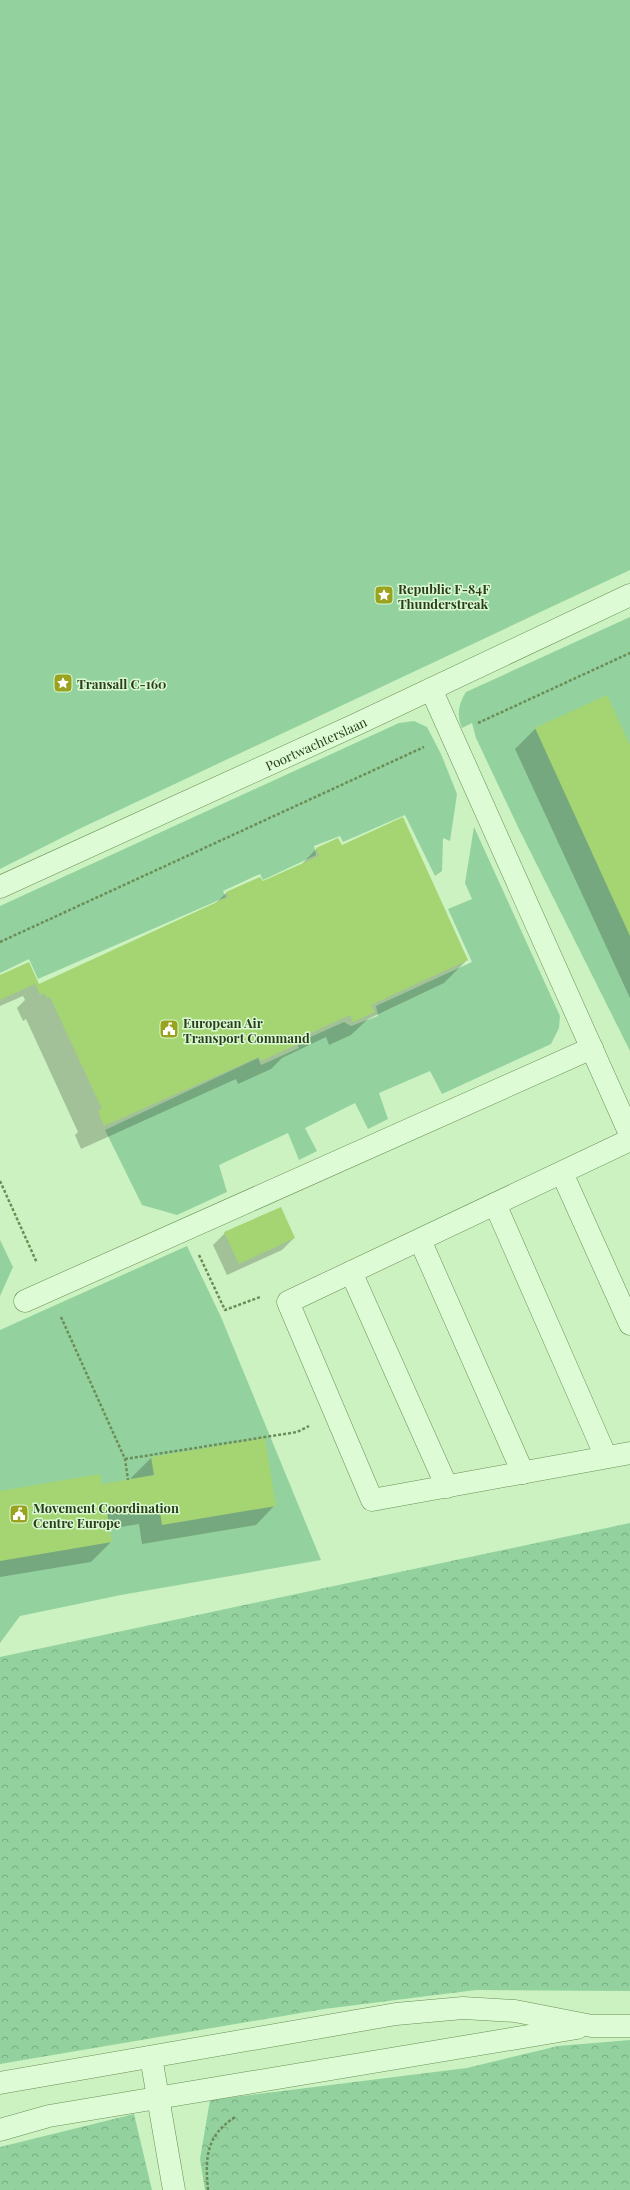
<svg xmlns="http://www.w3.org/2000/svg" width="630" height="2190" font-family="'Playfair Display',serif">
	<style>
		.grass { fill: #93d29f }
		.forest { fill: url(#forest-crowns) }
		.shadow { fill: #0003 }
		.building { fill: #a4d572 }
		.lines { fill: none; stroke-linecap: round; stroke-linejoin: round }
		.minor-casing { stroke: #6c8e56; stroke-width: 23 }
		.path { stroke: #6c8e56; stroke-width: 2.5; stroke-dasharray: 3 2; stroke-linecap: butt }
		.minor { stroke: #ddfcd5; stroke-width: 22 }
		.labels { text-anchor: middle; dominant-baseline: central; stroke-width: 3; stroke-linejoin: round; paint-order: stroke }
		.poi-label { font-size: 13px; font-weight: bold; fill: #2a3c1c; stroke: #d9f9d1; text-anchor: start }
		.street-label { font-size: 13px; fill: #2a3c1c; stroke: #d9f9d1 }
	</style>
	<defs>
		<pattern id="forest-crowns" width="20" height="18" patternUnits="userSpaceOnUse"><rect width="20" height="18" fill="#93d29f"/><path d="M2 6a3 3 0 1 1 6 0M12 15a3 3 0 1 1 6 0" fill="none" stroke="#78ac81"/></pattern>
	</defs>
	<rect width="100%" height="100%" fill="#cbf2c0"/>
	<!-- grass -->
	<path class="grass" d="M0 0H630V570L79 829 0 869Z
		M630 617V1051L518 827 476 738 472 723 462 728C456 715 459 703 466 692Z
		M414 721 427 727 441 754 457 794 450 841 443 838 442 871 435 876 405 815 343 842 340 836 314 846 316 855 263 880 260 874 223 891 226 897 38 979 29 959 0 973V906L399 723Z
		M474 827 560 1016 559 1028 551 1044 442 1094 430 1071 379 1093 388 1119 368 1129 355 1103 305 1128 317 1151 299 1160 288 1133 219 1165 227 1192 177 1215 142 1205 105 1130 258 1058 261 1065 299 1048 297 1043 344 1022 351 1026 378 1016 376 1006 472 962 448 909 472 899 465 883Z
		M0 1240 13 1267 0 1296Z
		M187 1246 221 1317 321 1560 121 1595 20 1616 0 1643V1330Z"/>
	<!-- forest -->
	<path class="forest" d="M630 1523V1991L476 1990 324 2009 0 2064V1657Z
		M630 2040V2190H205L200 2159 210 2100 467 2068 558 2046Z
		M134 2114 152 2190H0V2147Z"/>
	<!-- shadow -->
	<path class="shadow" d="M606 697 630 748V998L515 749 535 729Z
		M338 840 341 846 467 960 444 983 368 1019 351 1035 329 1045 326 1037 282 1058 271 1069 238 1084 236 1079 81 1149 75 1135 78 1132 26 1019 23 1021 17 1008 25 1000 23 996 0 1006V976L29 963 39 985 215 904 226 893 262 883 300 866 316 849Z
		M225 1233 294 1238 282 1250 227 1275 213 1245Z
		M151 1458 275 1505 256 1525 142 1544 139 1524 109 1529 111 1542 91 1562 0 1577V1492L102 1485 132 1480 131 1478Z"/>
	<!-- building -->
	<path class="building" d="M607 695 630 745V936L535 728Z
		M403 817 468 960 371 1005 375 1012 353 1022 350 1015 293 1041 296 1045 261 1061 259 1057 104 1126 98 1111 102 1109 50 997 47 998 44 993 40 995 35 984 0 1000V975L29 962 39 984 228 897 226 892 260 877 263 881 319 856 316 848 338 838 342 845Z
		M281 1207 295 1238 239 1264 224 1232Z
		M265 1438 276 1506 162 1525 159 1505 107 1513 112 1542 0 1561V1491L100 1474 102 1484 154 1475 151 1457Z"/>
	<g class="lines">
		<defs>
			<g id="minor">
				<path d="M431 689 630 1134"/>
				<path id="s1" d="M0 887 355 725 630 595"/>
				<path d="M630 1140 288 1302 372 1500 630 1453"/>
				<path d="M562 1173 630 1324"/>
				<path d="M495 1204 606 1457"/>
				<path d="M420 1240 523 1473"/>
				<path d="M351 1272 447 1487"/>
				<path d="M25 1301 592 1048"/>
				<path d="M151 2057 174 2190"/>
				<path d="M0 2083 396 2014 463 2008 515 2011 592 2026H630"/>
				<path d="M0 2130 49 2116 577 2028"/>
			</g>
		</defs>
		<!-- minor casing -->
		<use href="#minor" class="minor-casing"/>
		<!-- path -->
		<path class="path" d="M478 723 630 653
			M0 942 424 747
			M0 1181 37 1263
			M199 1255 225 1310 260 1297
			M61 1317 125 1459 128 1480
			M125 1459 297 1432 309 1426
			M208 2190C205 2157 206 2136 235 2117"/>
		<!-- minor -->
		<use href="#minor" class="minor"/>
	</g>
	<!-- icons -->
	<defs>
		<symbol id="sight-square" viewBox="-11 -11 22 22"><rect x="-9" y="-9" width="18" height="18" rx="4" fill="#9aa31f" stroke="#d9f9d1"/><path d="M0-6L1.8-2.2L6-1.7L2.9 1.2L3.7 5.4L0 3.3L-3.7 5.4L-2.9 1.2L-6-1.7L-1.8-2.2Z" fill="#fff"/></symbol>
		<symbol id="civic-square" viewBox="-11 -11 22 22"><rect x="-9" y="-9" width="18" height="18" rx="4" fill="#9aa31f" stroke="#d9f9d1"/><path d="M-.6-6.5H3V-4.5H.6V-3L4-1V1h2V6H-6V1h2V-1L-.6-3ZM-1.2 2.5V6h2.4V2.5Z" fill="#fff"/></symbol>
	</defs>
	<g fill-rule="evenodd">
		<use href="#sight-square" x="373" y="584" width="22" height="22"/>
		<use href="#sight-square" x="52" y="672" width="22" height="22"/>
		<use href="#civic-square" x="158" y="1018" width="22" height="22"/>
		<use href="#civic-square" x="8" y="1503" width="22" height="22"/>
	</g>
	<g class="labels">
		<!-- poi labels -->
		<g class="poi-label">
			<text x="398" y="588">Republic F-84F<tspan x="398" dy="15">Thunderstreak</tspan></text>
			<text x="77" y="683">Transall C-160</text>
			<text x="183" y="1022">European Air<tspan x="183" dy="15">Transport Command</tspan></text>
			<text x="33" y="1507">Movement Coordination<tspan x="33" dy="15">Centre Europe</tspan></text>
		</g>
		<!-- street labels -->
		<g class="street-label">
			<text stroke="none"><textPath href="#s1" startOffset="347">Poortwachterslaan</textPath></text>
		</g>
	</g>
</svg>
